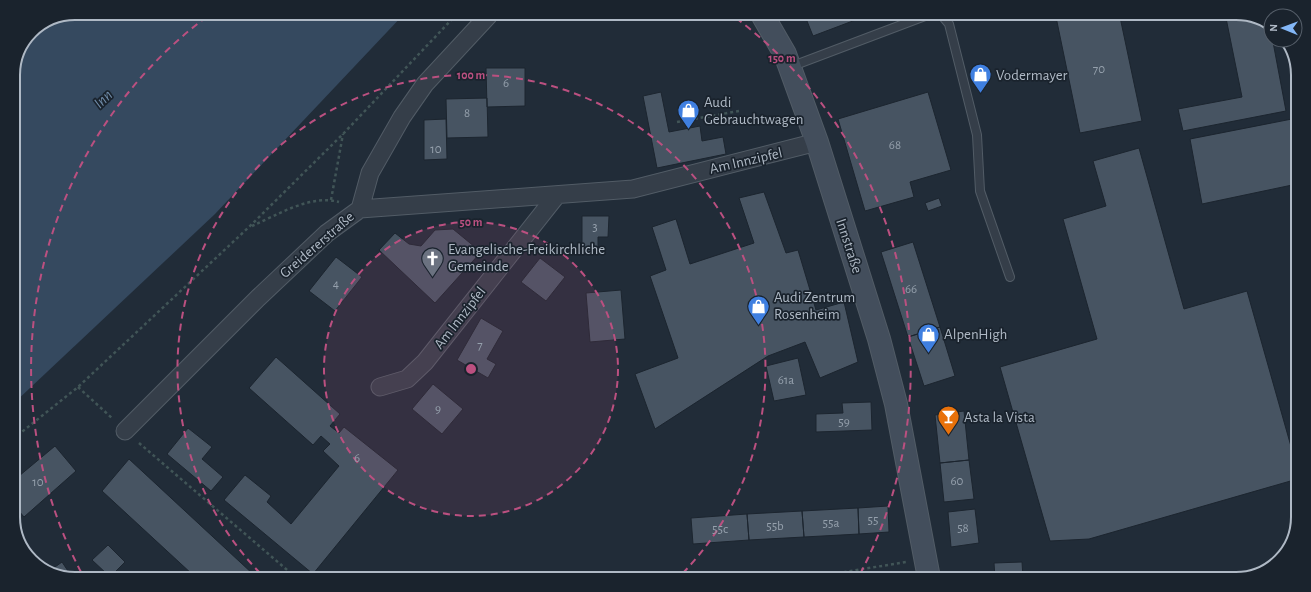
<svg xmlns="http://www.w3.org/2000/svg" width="1311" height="592" font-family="'Alegreya Sans',sans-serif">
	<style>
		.water { fill: #35495f }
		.building { fill: #475462; stroke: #1c252f }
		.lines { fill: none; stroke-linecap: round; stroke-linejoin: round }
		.lane-casing { stroke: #525c66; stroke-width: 10 }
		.street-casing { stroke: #525c66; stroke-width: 19 }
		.secondary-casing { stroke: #525c66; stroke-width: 24 }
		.path { stroke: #415557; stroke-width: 2.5; stroke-dasharray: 3 3; stroke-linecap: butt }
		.lane { stroke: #353e49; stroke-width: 8 }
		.street { stroke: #353e49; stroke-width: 17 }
		.secondary { stroke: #434e5c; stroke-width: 22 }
		.ring { fill: none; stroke: #bb5080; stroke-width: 2; stroke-dasharray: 7 5 }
		.labels { text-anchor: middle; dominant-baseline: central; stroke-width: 3.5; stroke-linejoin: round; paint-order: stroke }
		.number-label { font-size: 13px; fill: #95a0ac }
		.poi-label { font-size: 15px; fill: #afb9c5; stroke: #1a232d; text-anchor: start }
		.street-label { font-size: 15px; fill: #afb9c5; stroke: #1a232d }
		.water-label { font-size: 16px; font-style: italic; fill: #708ca9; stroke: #1a232d }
		.rim { fill: none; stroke: #afb9c5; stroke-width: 2 }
		.centre { fill: #bb5080; stroke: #1a232d; stroke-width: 2 }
		.ring-label { font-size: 12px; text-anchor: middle; font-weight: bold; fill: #bb5080; stroke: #1a232d; stroke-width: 3.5; stroke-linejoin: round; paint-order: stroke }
	</style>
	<rect width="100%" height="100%" fill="#212c38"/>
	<!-- water -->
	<path class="water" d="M75 13 404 14 215 214 13 404V71L31 31Z"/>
	<!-- building -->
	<path class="building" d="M805 16H866L813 36Z
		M1056 17H1120L1142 121 1080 133Z
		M1226 18H1260L1270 26 1286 111 1183 131 1178 109 1242 97Z
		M486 68H525V106L487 107Z
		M661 92 669 132 700 126 702 141 723 137 726 154 657 168 643 96Z
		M928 92 951 170 910 182 914 197 865 211 838 119Z
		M487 98 488 137 447 138 446 99Z
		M1297 118V184L1202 204 1190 139Z
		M446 119 447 159 424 160V120Z
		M1139 148 1184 309 1247 291 1294 457V480L1089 539 1050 541 1000 367 1097 339 1063 219 1106 206 1093 161Z
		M764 192 786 253 798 250 816 310 844 302 858 362 820 378 805 342 768 356 655 429 635 374 678 358 650 276 666 270 652 227 676 219 690 264 754 243 739 198Z
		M939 198 942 206 928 211 925 203Z
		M582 216H609L608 237H598V253H582Z
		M453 229 481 252 435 303 379 250 395 233 409 244 421 246 435 230Z
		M913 242 940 327 908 337 881 252Z
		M336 257 362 277 335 311 309 291Z
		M540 258 565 277 546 301 521 282Z
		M621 290 625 339 590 342 586 293Z
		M481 318 503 331 487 359 496 364 488 378 457 360Z
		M940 327 955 376 924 386 908 337Z
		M276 357 340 414 330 426 339 433 344 427 398 470 313 574 224 500 245 475 271 496 267 502 291 524 339 466 323 451 330 444 321 436 313 445 249 388Z
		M798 358 806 395 774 401 766 366Z
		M433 384 463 409 442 434 412 409Z
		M871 402 872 430 816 432V414L843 413 842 403Z
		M964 411 969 460 940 463 935 415Z
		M188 428 212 447 202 459 223 477 211 491 167 454Z
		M55 446 76 471 24 517 13 504V481Z
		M129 459 254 575H193L102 491Z
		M969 460 974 499 944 502 940 463Z
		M888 506 889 532 859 534 858 508Z
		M858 508 859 534 804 537 802 511Z
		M975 509 979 543 951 547 948 512Z
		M802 511 804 537 749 540 747 514Z
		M747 514 749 540 693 544 691 518Z
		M108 545 125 562 113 574H107L92 560Z
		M62 562 70 574H51L48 572Z
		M1022 562 1023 578H995L994 563Z"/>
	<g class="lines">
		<defs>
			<path id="lane" d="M943 17 949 24 977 135 980 191 1010 277
				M790 67 925 16"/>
			<path id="street" d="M360 209 633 189 817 142
				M380 387 407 379 425 362 557 195
				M125 431 258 298 327 233 360 209 370 173 402 117 425 84 489 15"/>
			<path id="secondary" d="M763 16 785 54 817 142 879 339 896 404 929 578"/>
		</defs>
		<!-- lane casing -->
		<use href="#lane" class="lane-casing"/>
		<!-- street casing -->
		<use href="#street" class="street-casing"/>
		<!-- secondary casing -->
		<use href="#secondary" class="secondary-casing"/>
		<!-- path -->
		<path class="path" d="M677 122 739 111
			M331 200 343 134
			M252 226C277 215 311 194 339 202
			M78 387 113 419
			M13 439 78 387 249 227 343 134 456 15
			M139 443 293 575
			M665 572 667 577
			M814 577 906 562"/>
		<!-- lane -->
		<use href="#lane" class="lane"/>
		<!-- street -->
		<use href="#street" class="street"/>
		<!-- secondary -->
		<use href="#secondary" class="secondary"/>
	</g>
	<!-- distance rings -->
	<circle cx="471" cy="369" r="147" fill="#bb5080" fill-opacity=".12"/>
	<g class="ring">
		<circle cx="471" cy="369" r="147"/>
		<path d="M260 573A294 294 0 1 1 681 575"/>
		<path d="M81 572A440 440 0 0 1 209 15M736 18A440 440 0 0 1 859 576"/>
	</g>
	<!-- icons -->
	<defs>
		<symbol id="shop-pin" viewBox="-11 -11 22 30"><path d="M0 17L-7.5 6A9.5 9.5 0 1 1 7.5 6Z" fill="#3f7fe0" stroke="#1a232d"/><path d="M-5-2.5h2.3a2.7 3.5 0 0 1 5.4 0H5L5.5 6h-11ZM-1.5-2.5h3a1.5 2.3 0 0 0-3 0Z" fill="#fff"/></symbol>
		<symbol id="church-pin" viewBox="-11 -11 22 30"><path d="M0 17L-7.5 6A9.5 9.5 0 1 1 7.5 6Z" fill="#6b7280" stroke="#1a232d"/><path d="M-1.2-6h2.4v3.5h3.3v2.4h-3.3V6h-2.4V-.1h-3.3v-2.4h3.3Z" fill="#fff"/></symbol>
		<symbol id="bar-pin" viewBox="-11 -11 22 30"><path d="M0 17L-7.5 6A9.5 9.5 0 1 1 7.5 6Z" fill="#e8710a" stroke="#1a232d"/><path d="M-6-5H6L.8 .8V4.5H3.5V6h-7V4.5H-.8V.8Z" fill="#fff"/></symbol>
	</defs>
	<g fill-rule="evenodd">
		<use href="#shop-pin" x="968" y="62" width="25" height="34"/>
		<use href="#shop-pin" x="676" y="98" width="25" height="34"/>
		<use href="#church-pin" x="420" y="246" width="25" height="34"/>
		<use href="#shop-pin" x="746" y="294" width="25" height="34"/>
		<use href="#shop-pin" x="916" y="322" width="25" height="34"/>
		<use href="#bar-pin" x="936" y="404" width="25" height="34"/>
	</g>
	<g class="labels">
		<!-- number labels -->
		<g class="number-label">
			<text x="1099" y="69">70</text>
			<text x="506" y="83">6</text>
			<text x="467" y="113">8</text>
			<text x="895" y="145">68</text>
			<text x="436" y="149">10</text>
			<text x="595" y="227">3</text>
			<text x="336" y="284">4</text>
			<text x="911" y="289">66</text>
			<text x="480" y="345">7</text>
			<text x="786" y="380">61a</text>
			<text x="438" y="409">9</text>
			<text x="844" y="422">59</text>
			<text x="357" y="458">6</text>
			<text x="957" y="481">60</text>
			<text x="38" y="482">10</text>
			<text x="873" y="520">55</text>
			<text x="831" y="523">55a</text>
			<text x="775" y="526">55b</text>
			<text x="963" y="528">58</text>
			<text x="720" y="529">55c</text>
		</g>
		<!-- poi labels -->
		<g class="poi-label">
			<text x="996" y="75">Vodermayer</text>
			<text x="704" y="102">Audi<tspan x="704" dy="17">Gebrauchtwagen</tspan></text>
			<text x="448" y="249">Evangelische-Freikirchliche<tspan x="448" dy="17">Gemeinde</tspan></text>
			<text x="774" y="297">Audi Zentrum<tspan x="774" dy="17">Rosenheim</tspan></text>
			<text x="944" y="334">AlpenHigh</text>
			<text x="964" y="417">Asta la Vista</text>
		</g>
		<!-- street labels -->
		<g class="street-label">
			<text transform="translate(746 161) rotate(-13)">Am Innzipfel</text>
			<text transform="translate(317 245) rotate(-41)">Greidererstraße</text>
			<text transform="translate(849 246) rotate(72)">Innstraße</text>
			<text transform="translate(460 318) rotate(-52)">Am Innzipfel</text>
		</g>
		<!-- water labels -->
		<g class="water-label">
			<text transform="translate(103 99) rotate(-44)">Inn</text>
		</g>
	</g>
	<!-- crop -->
	<path d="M0 0H1311V592H0ZM75 20H1236A55 55 0 0 1 1291 75V517A55 55 0 0 1 1236 572H75A55 55 0 0 1 20 517V75A55 55 0 0 1 75 20Z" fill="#1a232d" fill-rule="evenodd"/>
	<path class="rim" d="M75 20H1236A55 55 0 0 1 1291 75V517A55 55 0 0 1 1236 572H75A55 55 0 0 1 20 517V75A55 55 0 0 1 75 20Z"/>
	<circle cx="471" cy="369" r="6" class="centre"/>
	<g class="ring-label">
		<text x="782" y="62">150 m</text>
		<text x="471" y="79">100 m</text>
		<text x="471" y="226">50 m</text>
	</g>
	<!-- north arrow -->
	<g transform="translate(1283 28) rotate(271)"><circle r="19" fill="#1a232d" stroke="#565f6a"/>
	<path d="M0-3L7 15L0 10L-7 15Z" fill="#83b7f7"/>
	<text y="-6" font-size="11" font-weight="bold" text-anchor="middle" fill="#afb9c5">N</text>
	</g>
</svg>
